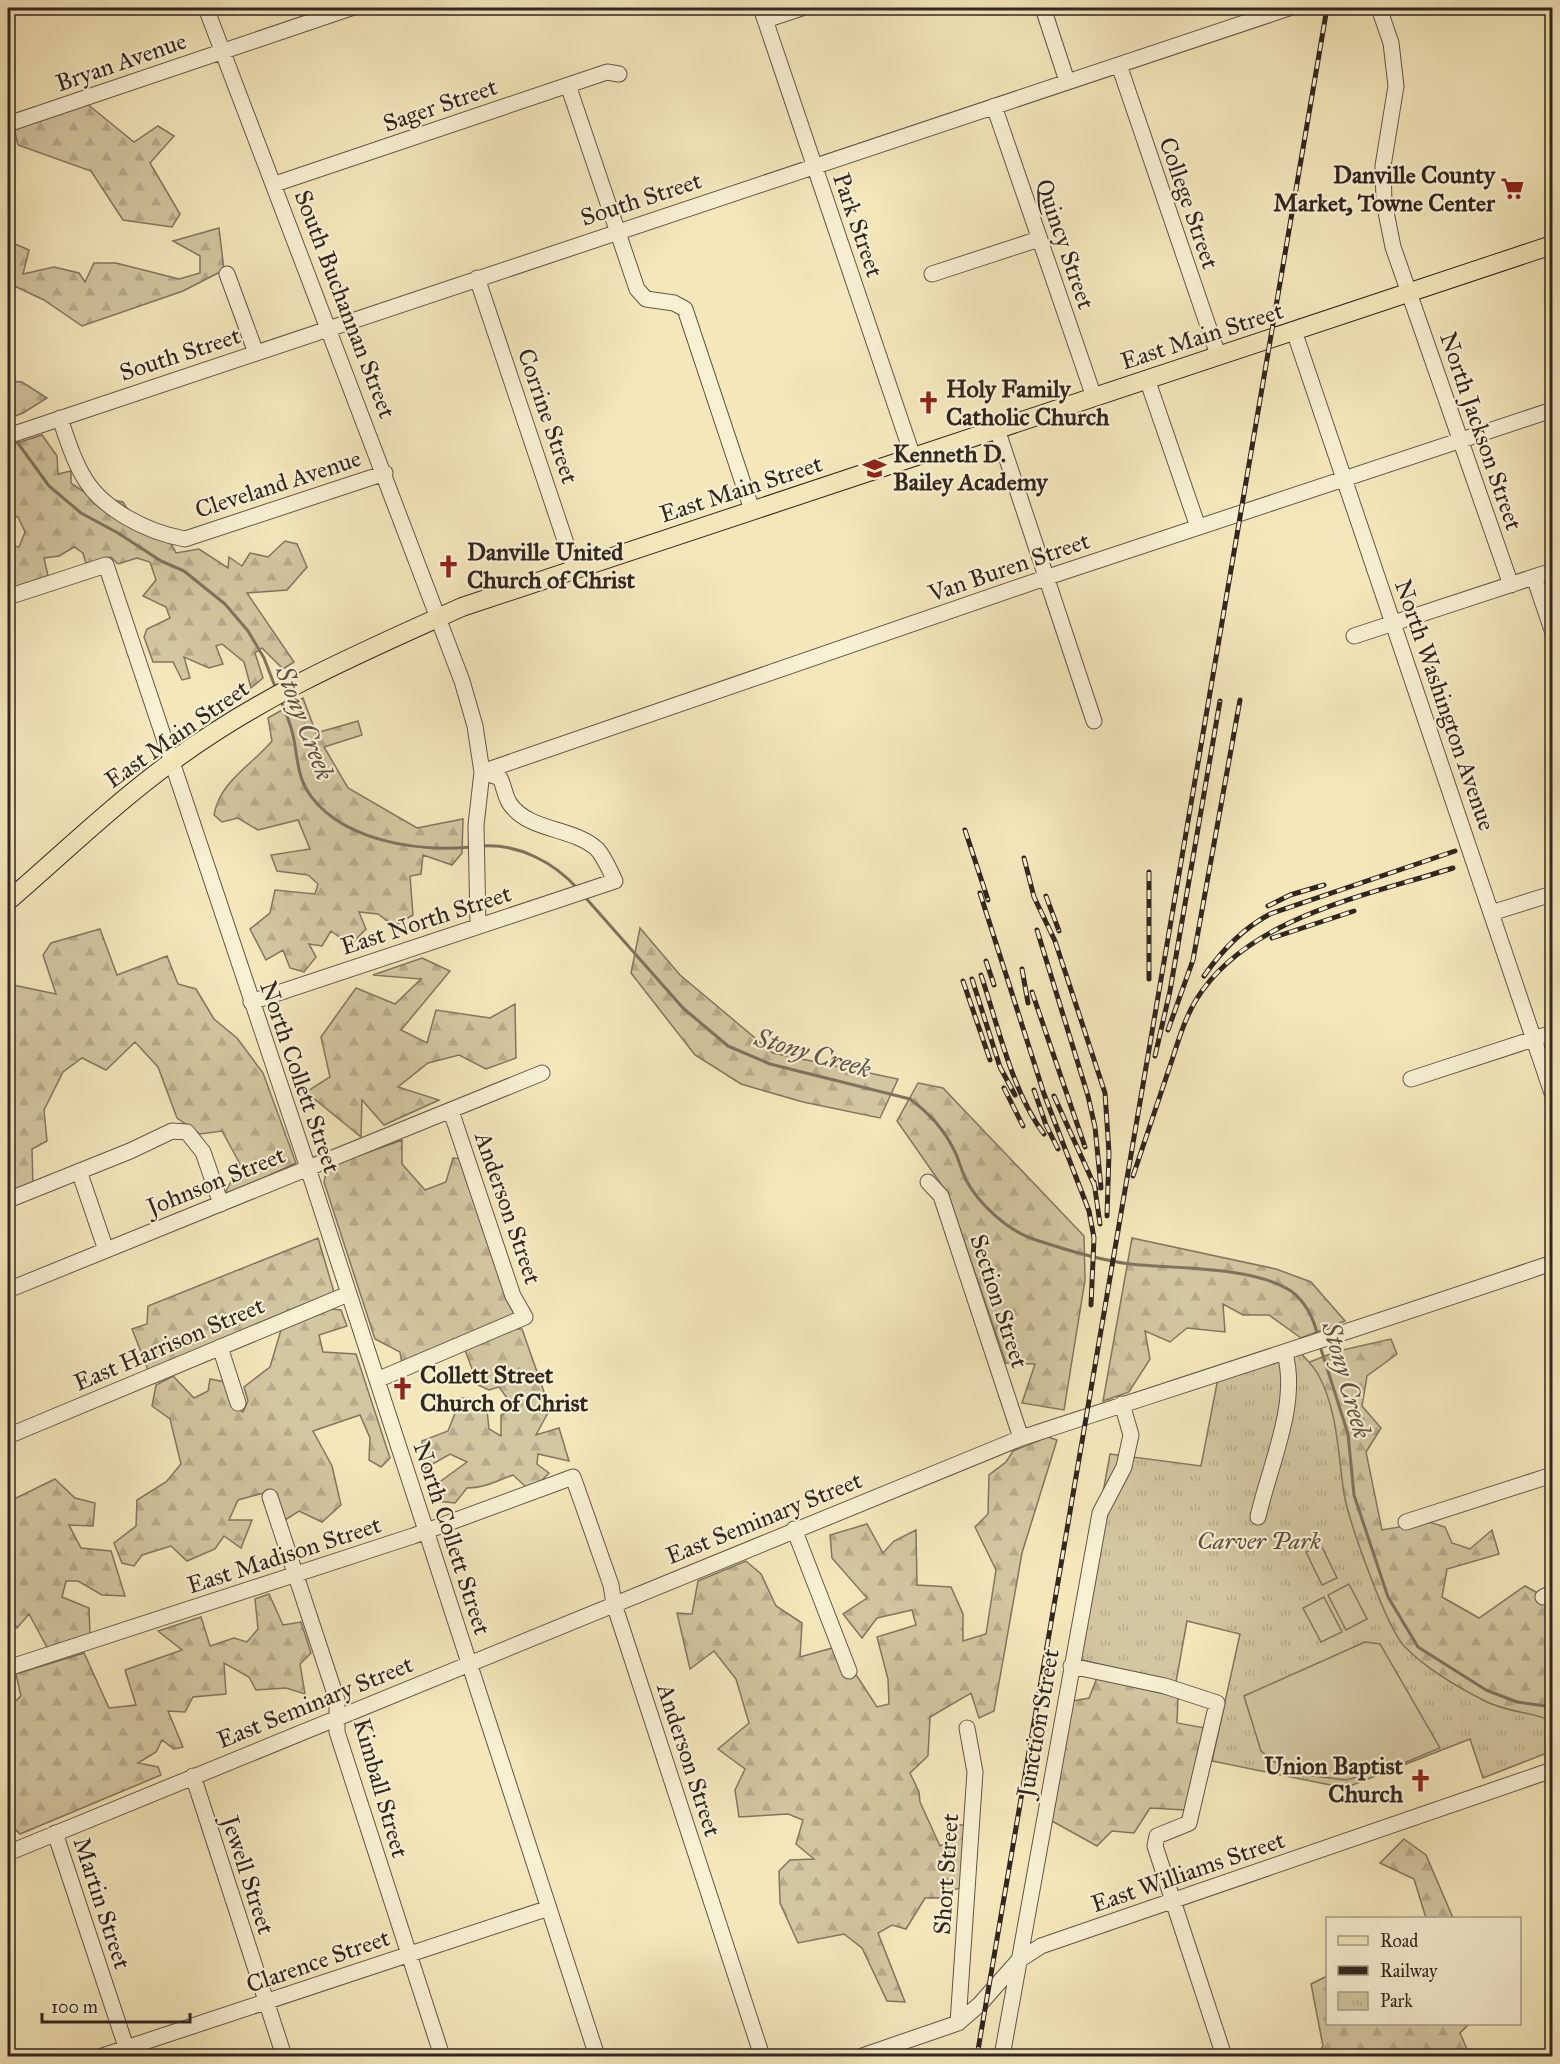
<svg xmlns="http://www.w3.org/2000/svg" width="1560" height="2064" font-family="'IM FELL Great Primer',serif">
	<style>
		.forest { fill: url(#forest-firs); stroke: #827660; stroke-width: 1.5 }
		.park { fill: url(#park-tufts); stroke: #827660; stroke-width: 1.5 }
		.garden { fill: #d3c7a1; stroke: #827660; stroke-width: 1.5 }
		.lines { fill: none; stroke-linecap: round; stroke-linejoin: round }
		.stream { stroke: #7e735d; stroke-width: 3 }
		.minor-casing { stroke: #625647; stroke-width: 17 }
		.major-casing { stroke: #312620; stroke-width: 20 }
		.minor { stroke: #f8f0d3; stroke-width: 15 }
		.major { stroke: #f4e8bb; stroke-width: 18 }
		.rail-casing { stroke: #312620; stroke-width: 5 }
		.rail { stroke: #f8f0d3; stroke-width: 3; stroke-dasharray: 9; stroke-linecap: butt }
		.labels { text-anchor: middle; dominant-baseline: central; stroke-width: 4.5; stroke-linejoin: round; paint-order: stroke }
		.street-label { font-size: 24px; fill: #312620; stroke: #f8f0d3 }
		.poi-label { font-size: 24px; font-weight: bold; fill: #312620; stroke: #f8f0d3; text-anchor: start }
		.park-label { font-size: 24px; font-style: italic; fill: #5a4e40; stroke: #f8f0d3 }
		.water-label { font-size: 26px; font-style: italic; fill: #5e5344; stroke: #f8f0d3 }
	</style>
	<defs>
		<pattern id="forest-firs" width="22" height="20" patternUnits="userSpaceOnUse" patternTransform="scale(1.5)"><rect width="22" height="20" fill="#d3c7a1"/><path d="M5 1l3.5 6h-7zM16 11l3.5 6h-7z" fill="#b6ab8a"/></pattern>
		<pattern id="park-tufts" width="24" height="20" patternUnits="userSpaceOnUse" patternTransform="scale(1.5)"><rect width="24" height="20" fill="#d3c7a1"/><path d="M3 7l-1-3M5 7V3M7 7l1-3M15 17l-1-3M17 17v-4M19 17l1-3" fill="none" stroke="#b6ab8a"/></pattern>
	</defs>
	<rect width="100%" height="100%" fill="#f4e8bb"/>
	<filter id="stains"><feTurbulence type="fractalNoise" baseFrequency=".00333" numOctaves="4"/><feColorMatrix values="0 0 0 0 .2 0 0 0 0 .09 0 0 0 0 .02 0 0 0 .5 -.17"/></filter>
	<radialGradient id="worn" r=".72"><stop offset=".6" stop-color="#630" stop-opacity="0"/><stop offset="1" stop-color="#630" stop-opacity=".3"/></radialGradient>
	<!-- forest -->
	<path class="forest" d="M86 103 134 142 158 126 174 136 150 163 180 214 172 227 123 220 91 171 18 145 14 128Z
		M219 228 224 270 183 291 82 326 44 300 8 283V241L29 250 23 274 54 267 79 273 85 282 94 263H116L179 279 200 273V256L173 241Z
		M8 381 22 382 47 398 23 413 8 419Z
		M42 435 57 456 58 474 71 471V483L107 507 113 500 123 502C135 525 166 528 176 553L199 549 228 568 229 557 242 566 250 553 268 557 285 541 297 544 307 567 287 590 247 593 294 662 283 669 262 648 255 653 263 678 251 688 244 662 222 644 216 646 223 664 209 668 184 657 190 678 182 680 173 662H153L144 637 147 629 170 618 166 607 143 596 156 580 150 562 137 558 118 564 111 557 86 564 83 553 74 547 59 556 44 558 48 576 8 589V545L19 547 25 532 18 517 8 513V446Z
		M303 698 316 733 358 721 362 735 324 747 348 788 417 828 463 819 462 853 452 865 423 855 421 874 410 876 413 915 394 926 378 914 359 912 366 929 350 945 331 931 322 946 309 944 316 957 304 972 290 968 283 950 266 960 250 929 270 913 275 890 315 894 318 884 308 875 277 871 271 855 310 849 298 820 258 830 238 818 222 822 214 815C220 781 251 766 272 741L268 718Z
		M640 928 680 975 773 1053 898 1079 880 1118 803 1102 741 1084 695 1055 631 973Z
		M100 929 117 975 167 956 178 984 196 989 214 1019 237 1038 263 1073 296 1163 223 1197 240 1164 222 1131 200 1134 177 1118 158 1067 135 1042 106 1070 82 1058 63 1072 44 1110 47 1141 32 1149 33 1186 8 1196V1040L13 1034 8 1023V984L56 994 43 955 51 943Z
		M422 958 450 971 401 1030 427 1043 436 1010 490 1018 515 1004 516 1058 486 1069 459 1055 428 1063 398 1087 439 1100 384 1125 362 1100 361 1137 306 1092 330 1077 321 1037 356 988 395 1004 421 979 373 975Z
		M918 1083 943 1088 1084 1236 1085 1280 1064 1410 1022 1403 1035 1364 1006 1363 948 1194 897 1121Z
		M402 1140V1164L425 1190 446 1182 453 1158 463 1159 515 1316 402 1364 400 1352 375 1339 324 1182 327 1167Z
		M318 1238 334 1292 148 1370 132 1329 147 1324 148 1306Z
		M1132 1238 1276 1269 1311 1282 1345 1321 1301 1338 1269 1315H1243L1223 1304 1225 1332 1187 1328 1170 1342 1145 1331 1150 1359 1129 1392 1103 1401Z
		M332 1309 341 1310 347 1326 319 1335 323 1352 356 1354 390 1458 381 1467 369 1460 370 1438 360 1415 313 1431 332 1466 341 1505 322 1522 299 1511 285 1520 281 1506 271 1491 238 1500 229 1520H252L241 1548 224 1536 215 1549 187 1561 171 1546 142 1555 134 1566 122 1563 114 1543 136 1526 137 1500 166 1482 181 1464 170 1419 152 1406 156 1385 173 1376 194 1398 208 1391 210 1379 225 1382 234 1407 243 1412 248 1401 244 1387 270 1367 281 1330Z
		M514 1329H522L550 1409 536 1435 559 1428 569 1461 538 1454 537 1464 549 1473 537 1485 526 1487 513 1475C496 1481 485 1488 467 1488L455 1503 437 1501 430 1489 467 1462 450 1454 424 1469 422 1441 448 1431 461 1398 476 1399 487 1410 489 1429 501 1436V1415L515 1409 499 1387 489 1390 478 1385 465 1350Z
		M1391 1339 1397 1354 1367 1376 1362 1406 1381 1428 1366 1452 1382 1530 1429 1522 1445 1527 1452 1543 1470 1549 1492 1530 1499 1554 1447 1569 1442 1597 1479 1618 1525 1586 1552 1601V1722L1495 1724 1374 1626 1307 1363 1338 1351Z
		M1048 1437 1057 1440 1022 1553 994 1711 979 1718 971 1693 930 1717 928 1756 910 1773 919 1792 920 1802 940 1846 948 1842 954 1825H964L963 1887 947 1892 941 1898H925L906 1929 892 1925 878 1933 905 2002 887 2001 862 1948 844 1934 798 1943 780 1903 779 1871 790 1860 814 1859 796 1844 803 1820 788 1814 739 1817 735 1790 745 1769 718 1749 749 1723 736 1679 714 1651 690 1669 677 1613 692 1614 698 1581 746 1561 761 1574 776 1606 802 1623 800 1657 836 1647 845 1671 857 1676 877 1707 889 1704 888 1679 877 1637 916 1625 912 1610 877 1618 862 1638 843 1614 867 1598 832 1558 830 1535 867 1524 883 1553 894 1541 916 1530 917 1585 951 1587 963 1614V1641L986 1634 996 1570 975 1527 988 1514 989 1475 1006 1462 1013 1451Z
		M55 1479 75 1498 95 1503 93 1526 69 1525 81 1548 111 1551 125 1596 102 1595 78 1581H66L62 1597 89 1608 90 1635 48 1649 29 1614 17 1628 8 1610V1526H10L14 1499Z
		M269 1594 283 1625 301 1622 311 1653 300 1664 305 1694 286 1688 256 1690 249 1677 224 1663 226 1694 193 1697 185 1712 168 1711 183 1747 174 1749 162 1740 156 1752 138 1763 158 1767 161 1775 20 1834 8 1822V1704L10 1706 21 1696 16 1674 84 1653 109 1708 136 1705 125 1670 182 1650 158 1631 201 1617 210 1646 234 1638 247 1642 258 1629 255 1599Z
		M1097 1678 1178 1697 1177 1723 1205 1728 1185 1810 1150 1808 1134 1833 1112 1831 1097 1846 1052 1821 1073 1701 1089 1698Z
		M1404 1839 1426 1855 1453 1918H1426L1414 1879 1380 1863Z
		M1327 1976 1328 2024H1469L1460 2033 1470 2056H1317L1323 2046 1311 1984Z"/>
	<!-- park -->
	<path class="park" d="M1298 1350C1304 1357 1313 1365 1318 1374 1338 1411 1338 1454 1344 1494 1349 1522 1386 1626 1404 1646 1426 1669 1459 1688 1487 1702 1508 1712 1531 1712 1552 1721V1751L1483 1778 1470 1739 1345 1788 1212 1761 1240 1634 1187 1621 1176 1682 1073 1658 1110 1454 1201 1466 1219 1373Z"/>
	<!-- garden -->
	<path class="garden" d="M1321 1545 1337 1578 1322 1585 1306 1552Z
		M1349 1584 1367 1619 1346 1630 1328 1595Z
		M1324 1597 1342 1632 1321 1642 1303 1608Z
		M1365 1642 1380 1644 1440 1748 1392 1768 1346 1780 1289 1773 1261 1751 1244 1696Z"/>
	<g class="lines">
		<!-- stream -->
		<path class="stream" d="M15 439 49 486 81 513 118 533 161 561 184 571 225 604 248 631 264 658 276 689
			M281 701C286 713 292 727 294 740 297 756 298 774 306 789 338 841 416 852 471 847
			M481 846C517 843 554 862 578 889
			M584 896 683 1008 728 1046 770 1064 910 1099C929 1113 944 1129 954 1150 959 1159 961 1170 966 1180 979 1204 1007 1230 1033 1239 1063 1249 1098 1260 1130 1264 1175 1269 1253 1266 1291 1291 1306 1302 1314 1319 1318 1337
			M1320 1346 1348 1434 1354 1495 1388 1597 1418 1647 1486 1690 1517 1702 1552 1707"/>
		<defs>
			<path id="minor" d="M206 8 462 681 475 726 482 772 500 778C504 786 505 797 510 804 530 832 573 827 597 849 605 858 610 871 615 881L251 1002
				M761 8 913 457
				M1043 8 1067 81
				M1379 8 1391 43 1396 86 1383 166 1384 202 1393 247 1511 585
				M766 20 802 8
				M1119 65 1218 355
				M568 85 637 289 646 299 674 303 685 309 752 510
				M994 106 1094 397
				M8 124 351 8
				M275 184 607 72 619 74
				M227 274 256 353
				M932 274 1039 239
				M477 278 575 570
				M1294 331 1552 1093
				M1147 379 1198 527
				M60 418C66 436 72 457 82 474 100 509 147 532 185 539L385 473
				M997 429 1094 721
				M8 436 1289 8
				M1534 577 1552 630
				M8 597 106 565 308 1168 597 2056
				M1354 636 1552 571
				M8 883 14 895
				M1491 913 1552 894
				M478 925 476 825 482 772 1045 578 1552 410
				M1411 1079 1552 1033
				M79 1171 106 1250
				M928 1182 941 1196 1021 1438
				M8 1200 130 1151 172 1131 187 1132 203 1152 221 1204
				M8 1290 542 1073
				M220 1347 238 1403
				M377 1380 525 1317 513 1296 451 1111
				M8 1436 348 1294
				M270 1497 337 1700V1732L442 2056
				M1258 1517C1269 1467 1299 1404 1285 1354
				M1406 1522 1552 1475
				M794 1529 849 1671
				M1543 1597 1552 1593
				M1071 1666 1165 1686 1217 1703 1189 1823 1157 1836 1155 1846 1224 2056
				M8 1668 413 1536 573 1477 611 1585 614 1604 762 2056
				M193 1776 284 2056
				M55 1833 129 2056
				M8 1853 1021 1438C1198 1380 1376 1323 1552 1263
				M958 2023 975 1772 967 1728
				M102 2056 549 1908
				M862 2056 958 2023 980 2004 1018 1961 1041 1946 1552 1770
				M1002 2056 1100 1513 1124 1467 1131 1435 1122 1404"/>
			<path id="major" d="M8 901C61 855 113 805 170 763 263 694 358 654 462 607L1552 245"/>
		</defs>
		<!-- minor casing -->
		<use href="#minor" class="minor-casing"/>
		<!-- major casing -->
		<use href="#major" class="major-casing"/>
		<!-- minor -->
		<use href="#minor" class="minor"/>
		<!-- major -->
		<use href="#major" class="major"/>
		<defs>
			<path id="rail" d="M965 830 988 900
				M1024 858 1034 897 1055 941 1105 1093 1109 1153 1107 1216
				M1149 872V979
				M980 893 1044 1094 1089 1211 1094 1238 1091 1305
				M1046 896 1059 931
				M1268 906 1290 895 1324 885
				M1037 930 1088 1096 1095 1127 1101 1188
				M1272 938 1354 911
				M986 961 994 985
				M1022 969 1028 1003
				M981 975C998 1025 1012 1092 1044 1134
				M1204 976C1222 950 1242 929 1270 914L1455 851
				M972 979 1000 1067 1015 1095
				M963 981 990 1060
				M1032 992 1085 1147
				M1168 1030 1193 960 1240 700
				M1155 1056 1170 991 1220 701
				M1004 1088 1023 1126
				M1034 1090 1046 1125 1058 1149
				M1054 1096 1096 1189
				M1133 1176C1146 1138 1158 1101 1171 1063 1178 1042 1184 1020 1196 1000 1247 917 1366 896 1453 868
				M1094 1182 1100 1224
				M977 2056 1327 8"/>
		</defs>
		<!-- rail casing -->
		<use href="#rail" class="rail-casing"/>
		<!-- rail -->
		<use href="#rail" class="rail"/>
	</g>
	<!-- icons -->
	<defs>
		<symbol id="supermarket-bare" viewBox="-9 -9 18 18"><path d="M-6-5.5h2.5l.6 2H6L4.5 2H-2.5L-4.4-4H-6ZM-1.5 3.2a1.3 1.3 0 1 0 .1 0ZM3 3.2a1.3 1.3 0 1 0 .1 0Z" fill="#8f2418" stroke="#f8f0d3" stroke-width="2.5" paint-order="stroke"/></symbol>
		<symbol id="church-bare" viewBox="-9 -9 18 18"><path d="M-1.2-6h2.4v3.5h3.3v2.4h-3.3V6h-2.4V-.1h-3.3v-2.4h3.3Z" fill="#8f2418" stroke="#f8f0d3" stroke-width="2.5" paint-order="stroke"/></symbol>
		<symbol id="school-bare" viewBox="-9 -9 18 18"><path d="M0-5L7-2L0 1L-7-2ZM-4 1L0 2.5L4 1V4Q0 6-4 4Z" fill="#8f2418" stroke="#f8f0d3" stroke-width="2.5" paint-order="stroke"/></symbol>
	</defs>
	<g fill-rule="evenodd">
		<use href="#supermarket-bare" x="1496" y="172" width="33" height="33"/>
		<use href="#church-bare" x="912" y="386" width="33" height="33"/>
		<use href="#school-bare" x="858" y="452" width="33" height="33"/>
		<use href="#church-bare" x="432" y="550" width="33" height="33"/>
		<use href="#church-bare" x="386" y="1372" width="33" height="33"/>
		<use href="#church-bare" x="1404" y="1764" width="33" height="33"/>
	</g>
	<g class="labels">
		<!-- street labels -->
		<g class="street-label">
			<text transform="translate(121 62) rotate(-19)">Bryan Avenue</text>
			<text transform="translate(440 105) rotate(-19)">Sager Street</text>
			<text transform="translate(641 199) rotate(-18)">South Street</text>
			<text transform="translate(1189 203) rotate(71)">College Street</text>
			<text transform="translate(858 225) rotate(71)">Park Street</text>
			<text transform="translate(1065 244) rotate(71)">Quincy Street</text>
			<text transform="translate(345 304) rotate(69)">South Buchannan Street</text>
			<text transform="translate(1202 336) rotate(-18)">East Main Street</text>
			<text transform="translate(180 354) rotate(-18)">South Street</text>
			<text transform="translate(548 416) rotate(71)">Corrine Street</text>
			<text transform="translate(1481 431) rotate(71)">North Jackson Street</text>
			<text transform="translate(278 484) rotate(-18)">Cleveland Avenue</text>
			<text transform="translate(741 489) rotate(-18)">East Main Street</text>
			<text transform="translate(1009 567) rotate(-19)">Van Buren Street</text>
			<text transform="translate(1445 705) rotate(71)">North Washington Avenue</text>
			<text transform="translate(177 734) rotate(-35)">East Main Street</text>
			<text transform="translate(426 920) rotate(-18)">East North Street</text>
			<text transform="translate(300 1077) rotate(71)">North Collett Street</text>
			<text transform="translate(216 1181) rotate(-22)">Johnson Street</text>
			<text transform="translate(508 1208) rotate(71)">Anderson Street</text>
			<text transform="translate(999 1301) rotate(72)">Section Street</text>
			<text transform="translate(169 1344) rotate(-23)">East Harrison Street</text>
			<text transform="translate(764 1518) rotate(-22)">East Seminary Street</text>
			<text transform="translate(452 1538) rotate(72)">North Collett Street</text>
			<text transform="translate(284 1555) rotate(-18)">East Madison Street</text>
			<text transform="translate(315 1702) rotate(-22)">East Seminary Street</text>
			<text transform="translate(1038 1723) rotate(-80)">Junction Street</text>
			<text transform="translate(689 1760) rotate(72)">Anderson Street</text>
			<text transform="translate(381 1788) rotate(74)">Kimball Street</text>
			<text transform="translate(1188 1872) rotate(-19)">East Williams Street</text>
			<text transform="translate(946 1874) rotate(-86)">Short Street</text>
			<text transform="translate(248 1875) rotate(72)">Jewell Street</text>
			<text transform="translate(102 1903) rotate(72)">Martin Street</text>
			<text transform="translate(318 1961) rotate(-19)">Clarence Street</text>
		</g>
		<!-- poi labels -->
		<g class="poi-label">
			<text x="1495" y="175" text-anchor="end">Danville County<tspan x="1495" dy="28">Market, Towne Center</tspan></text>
			<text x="946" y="389">Holy Family<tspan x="946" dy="28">Catholic Church</tspan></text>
			<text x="893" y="454">Kenneth D.<tspan x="893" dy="28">Bailey Academy</tspan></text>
			<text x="467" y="552">Danville United<tspan x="467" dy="28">Church of Christ</tspan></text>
			<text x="420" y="1375">Collett Street<tspan x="420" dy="28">Church of Christ</tspan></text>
			<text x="1403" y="1766" text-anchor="end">Union Baptist<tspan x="1403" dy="28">Church</tspan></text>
		</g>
		<!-- park labels -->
		<g class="park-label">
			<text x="1259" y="1541">Carver Park</text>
		</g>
		<!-- water labels -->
		<g class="water-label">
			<text transform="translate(305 723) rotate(69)">Stony Creek</text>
			<text transform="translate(813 1053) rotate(16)">Stony Creek</text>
			<text transform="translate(1347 1380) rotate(74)">Stony Creek</text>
		</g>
	</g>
	<!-- margin -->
	<rect width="1560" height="2064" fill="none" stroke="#f4e8bb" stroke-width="30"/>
	<rect x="9" y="9" width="1542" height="2046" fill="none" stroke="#312620" stroke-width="3"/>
	<rect x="15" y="15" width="1530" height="2034" fill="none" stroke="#312620" stroke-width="1.5"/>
	<!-- legend -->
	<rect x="1326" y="1917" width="195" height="108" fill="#f8f0d3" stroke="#a89f8b" stroke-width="1.5"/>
	<rect x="1338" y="1936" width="30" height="9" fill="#f4e8bb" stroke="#a89f8b" stroke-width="1.5"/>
	<text x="1380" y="1947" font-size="18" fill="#312620">Road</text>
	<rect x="1338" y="1966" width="30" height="9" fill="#312620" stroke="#a89f8b" stroke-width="1.5"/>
	<text x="1380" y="1977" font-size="18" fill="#312620">Railway</text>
	<rect x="1338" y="1992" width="30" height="18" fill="url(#park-tufts)" stroke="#a89f8b" stroke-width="1.5"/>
	<text x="1380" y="2007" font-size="18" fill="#312620">Park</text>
	<!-- scale -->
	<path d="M42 2013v9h148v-9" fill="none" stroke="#312620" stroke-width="3"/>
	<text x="51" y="2013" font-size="18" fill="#312620" stroke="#f8f0d3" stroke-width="4.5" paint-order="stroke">100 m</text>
	<rect width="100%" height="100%" filter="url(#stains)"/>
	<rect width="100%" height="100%" fill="url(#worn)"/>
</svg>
